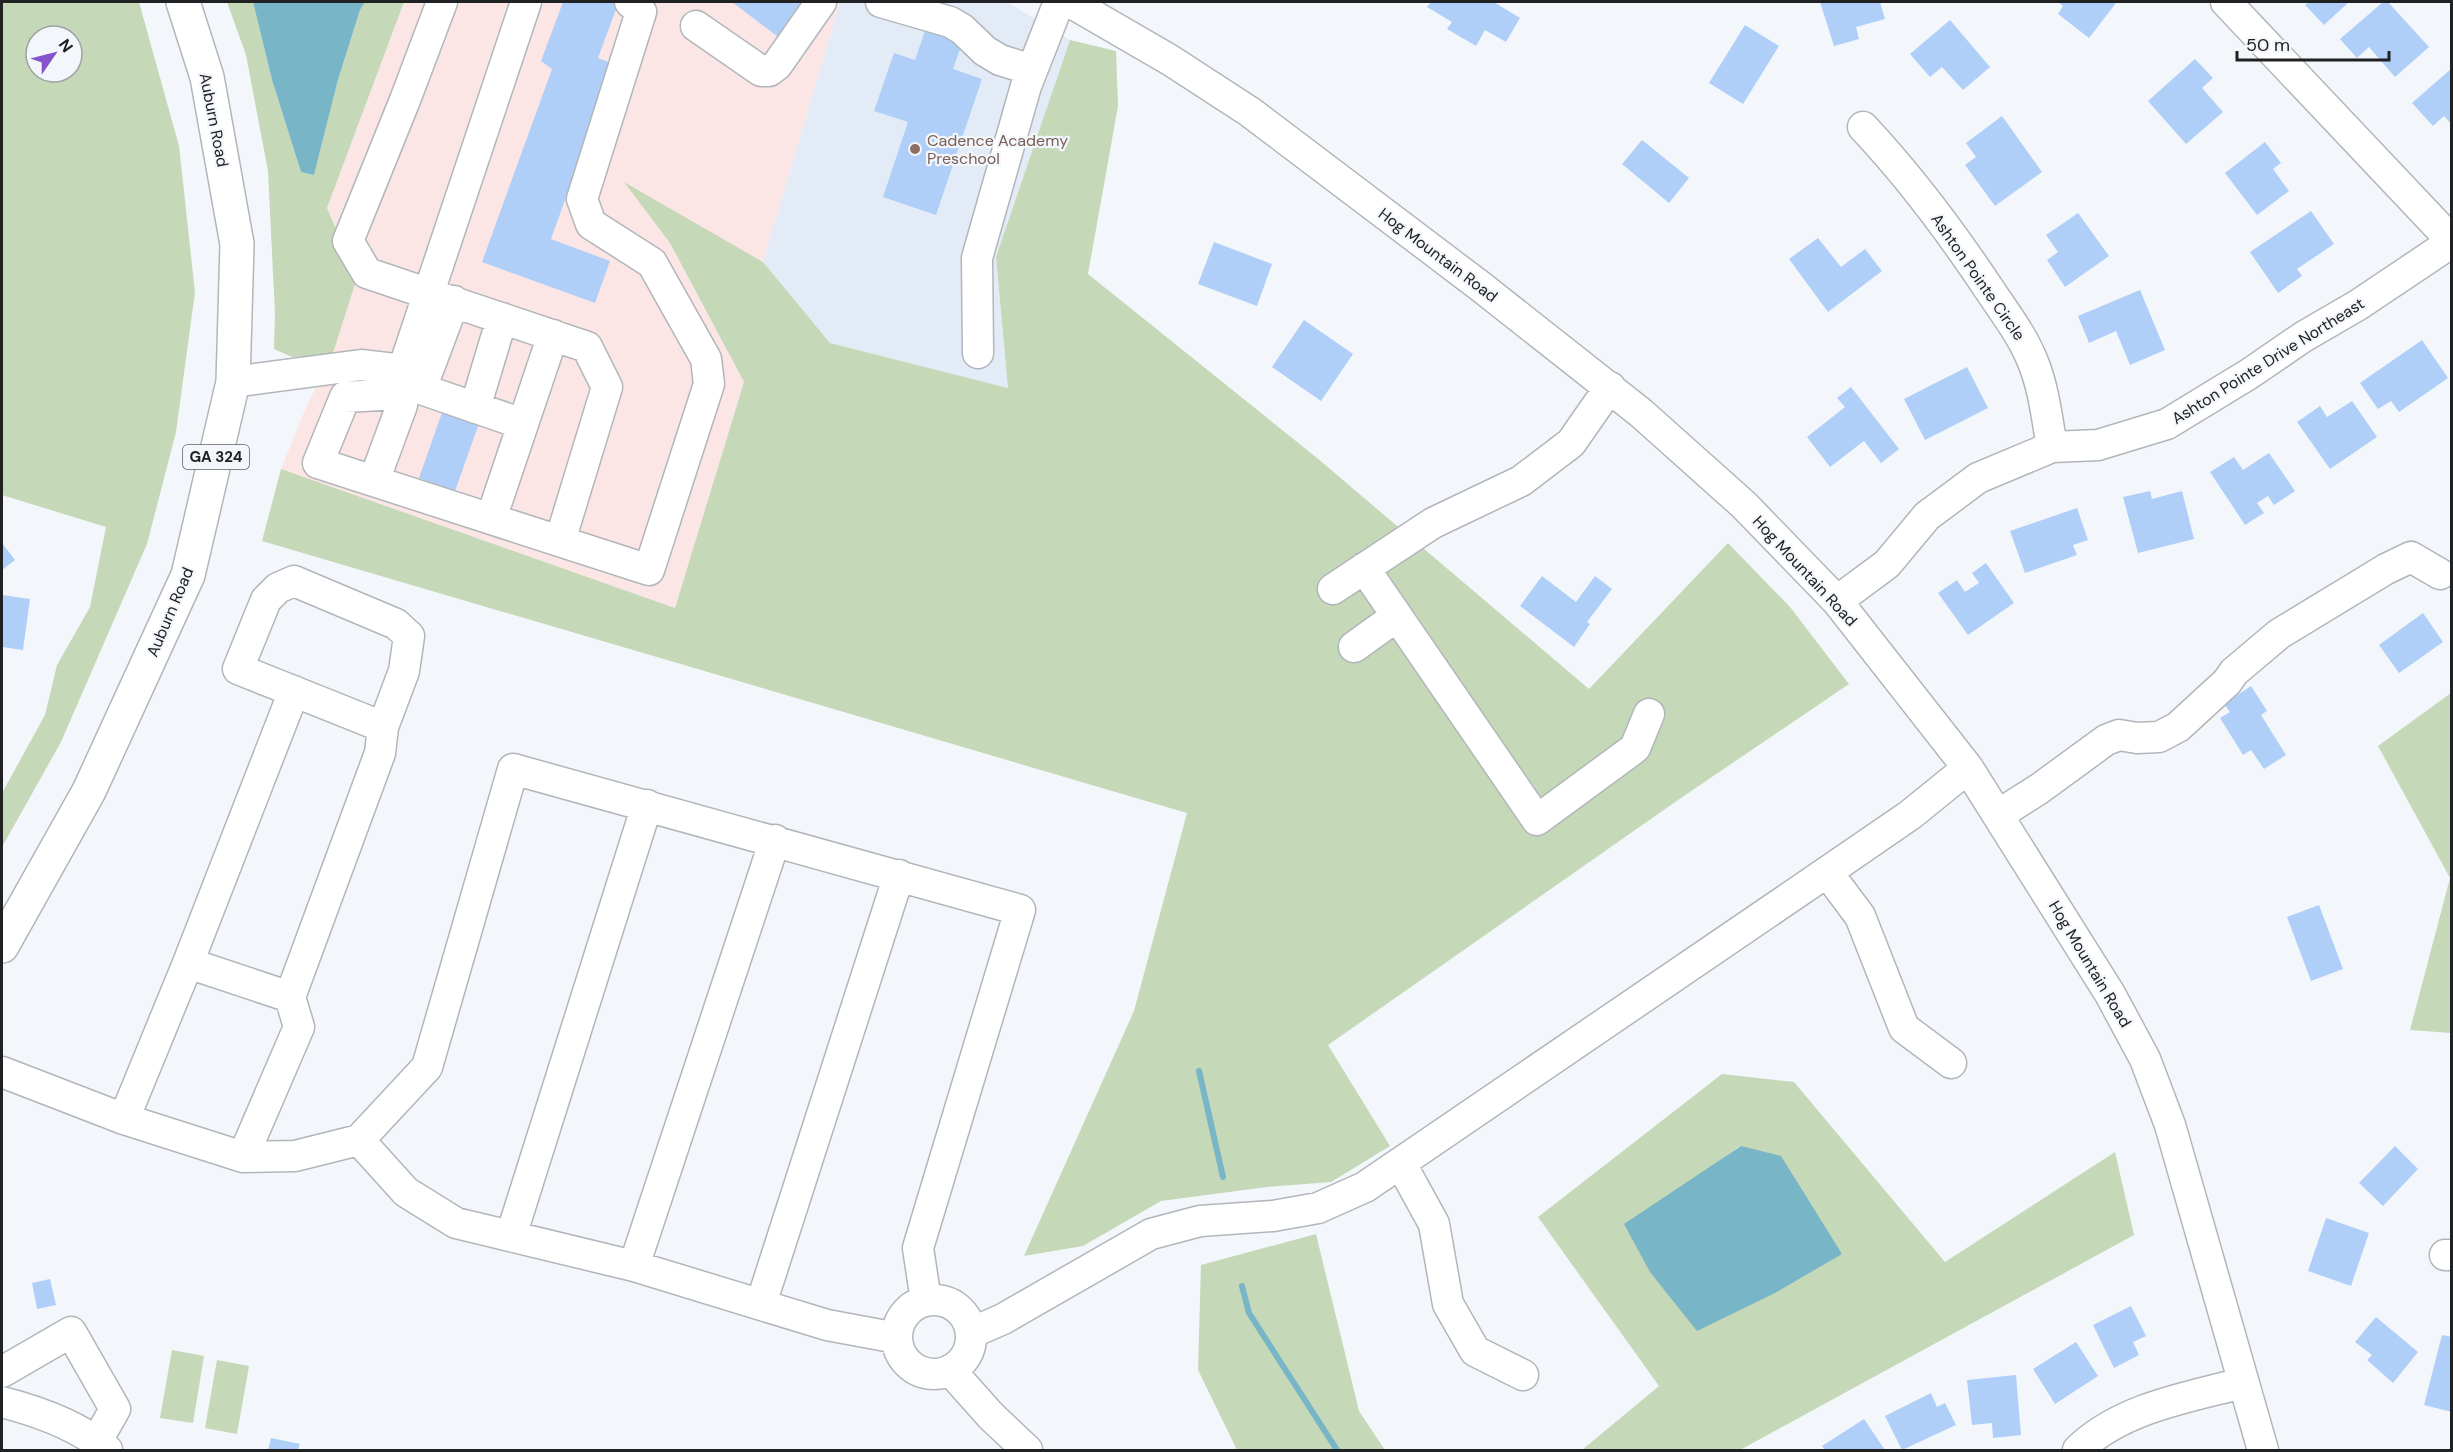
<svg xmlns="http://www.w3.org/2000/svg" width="2453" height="1452" font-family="'DM Sans',sans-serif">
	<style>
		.commercial { fill: #fce6e5 }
		.built { fill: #e3ebf6 }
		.green { fill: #c5d8b8; fill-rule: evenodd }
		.water { fill: #78b5c6 }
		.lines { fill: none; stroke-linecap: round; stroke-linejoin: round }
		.stream { stroke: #78b5c6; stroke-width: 6 }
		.building { fill: #afcff8 }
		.minor-casing { stroke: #b2b6ba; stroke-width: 33 }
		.major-casing { stroke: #b2b6ba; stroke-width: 36 }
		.minor { stroke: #fff; stroke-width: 30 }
		.major { stroke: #fff; stroke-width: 33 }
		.education-dot { fill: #8d6e63; stroke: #f3f7fb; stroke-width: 2 }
		.labels { text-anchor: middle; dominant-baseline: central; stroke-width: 4.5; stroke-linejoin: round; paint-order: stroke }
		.shield { fill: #f3f7fb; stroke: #5f6164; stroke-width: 1.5 }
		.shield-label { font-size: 15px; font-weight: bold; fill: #202123 }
		.street-label { font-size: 16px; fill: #202123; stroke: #f3f7fb }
		.education-label { font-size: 16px; fill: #785e54; stroke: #f3f7fb; text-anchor: start }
	</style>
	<rect width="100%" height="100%" fill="#f3f7fb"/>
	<!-- commercial -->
	<path class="commercial" d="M404 2H840L763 262 625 183 670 243 744 382 675 608 281 469 307 405 332 356 357 278 327 208Z"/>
	<!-- built -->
	<path class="built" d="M840 2H1007L1070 40 996 257 1008 388 830 343 763 262Z"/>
	<!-- green -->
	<path class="green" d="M2 2H139L179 146 195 292 176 432 147 544 61 742 2 847V793L45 715 57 665 90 607 106 527 2 495ZM36 36H72V72H36Z
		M227 2H253L272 80 301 172 314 175 338 80 360 10 365 2H404L327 208 357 278 332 356 292 357 274 349 275 314 268 171 246 55Z
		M1070 40 1116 51 1118 106 1088 274 1317 458 1589 689 1728 543 1790 607 1849 684 1678 800 1328 1045 1390 1146 1331 1182 1267 1187 1161 1201 1083 1246 1024 1256 1134 1011 1187 813 262 541 281 469 675 608 744 382 670 243 624 182 763 262 830 343 1008 388 996 257Z
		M2451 693V1033L2410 1030 2450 878 2378 746Z
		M1722 1074 1794 1082 1945 1262 2115 1152 2134 1235 1740 1450H1582L1659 1386 1538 1217ZM1740 1146 1842 1254 1691 1181Z
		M1316 1234 1359 1411 1385 1450H1237L1198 1370 1201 1265Z
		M172 1350 204 1356 193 1423 160 1418Z
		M217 1360 249 1366 237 1434 205 1428Z"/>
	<!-- water -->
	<path class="water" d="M253 2H365L360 10 338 80 314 175 301 172 272 80Z
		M1741 1146 1781 1156 1842 1254 1775 1293 1697 1331 1650 1272 1624 1224Z"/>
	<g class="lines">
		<!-- stream -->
		<path class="stream" d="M1199 1071 1223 1177
			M1242 1286 1249 1313 1337 1450"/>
	</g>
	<!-- building -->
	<path class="building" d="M563 2H612L618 4 598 58 614 64 551 239 610 261 595 303 482 262 552 69 541 61Z
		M732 2H810L781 39Z
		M1431 2H1494L1520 18 1506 42 1485 30 1476 46 1447 29 1452 22 1427 7Z
		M1820 2H1880L1885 19 1856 27 1859 39 1834 46Z
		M2058 2H2114L2116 3 2089 38 2058 14 2063 6Z
		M2309 2H2349L2324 25 2305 5Z
		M2383 2H2388L2429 47 2395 77 2369 47 2357 58 2340 39Z
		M1950 20 1990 67 1963 90 1942 67 1930 77 1910 54Z
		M1745 25 1779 46 1743 104 1709 83Z
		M926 28 963 41 953 69 982 79 936 215 883 197 908 122 874 111 894 53 915 60Z
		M2195 59 2213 78 2202 88 2223 112 2186 144 2148 101Z
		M2452 68V125L2444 116 2433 126 2412 103Z
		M2002 116 2042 172 1995 206 1965 165 1976 157 1966 143Z
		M1642 140 1689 178 1669 203 1622 164Z
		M2265 142 2281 163 2273 169 2289 191 2257 215 2225 173Z
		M2311 211 2334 244 2297 269 2302 276 2278 293 2250 252Z
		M2078 213 2109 256 2065 287 2047 260 2058 252 2046 235Z
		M1818 238 1841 267 1865 249 1882 271 1828 312 1789 259Z
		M1214 242 1272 264 1257 306 1198 284Z
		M2140 290 2165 350 2130 365 2116 331 2089 343 2078 316Z
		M1304 320 1353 354 1321 401 1272 367Z
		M2422 340 2448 378 2399 412 2391 401 2378 409 2360 383Z
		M1967 367 1988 408 1925 440 1904 399Z
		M1851 387 1899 449 1881 463 1864 441 1830 467 1807 437 1845 407 1837 398Z
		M2352 401 2377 437 2330 469 2297 422 2320 406 2327 417Z
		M445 404 481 418 455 491 419 478Z
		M2269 453 2295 491 2274 505 2268 496 2257 503 2264 513 2245 525 2210 472 2234 457 2243 470Z
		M2150 491 2152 499 2182 491 2194 539 2138 553 2123 497Z
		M2077 508 2088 540 2073 545 2077 555 2025 573 2010 531Z
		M2 543 15 560 2 570Z
		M1986 563 2014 603 1968 635 1938 593 1957 580 1965 592 1979 583 1972 573Z
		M1542 576 1576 602 1595 576 1612 589 1587 622 1590 624 1574 647 1520 606Z
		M2 595 30 599 23 650 2 647Z
		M2423 613 2443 642 2399 673 2379 645Z
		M2251 686 2267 711 2261 715 2286 755 2264 769 2251 750 2243 755 2220 718 2230 712 2224 704Z
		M2319 905 2343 969 2311 981 2287 917Z
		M2395 1146 2418 1169 2383 1206 2359 1183Z
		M2326 1218 2369 1233 2351 1286 2308 1271Z
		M50 1279 56 1305 37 1309 32 1283Z
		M2131 1306 2146 1336 2133 1342 2139 1355 2114 1368 2093 1325Z
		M2376 1317 2418 1352 2393 1383 2367 1360 2372 1355 2355 1342Z
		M2442 1335 2452 1337V1412L2424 1405Z
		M2076 1342 2098 1376 2055 1404 2033 1369Z
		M2016 1375 2021 1435 1993 1438 1992 1423 1972 1425 1967 1380Z
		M1931 1393 1937 1407 1945 1403 1956 1425 1902 1450 1885 1416Z
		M1864 1419 1885 1450H1825L1822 1446Z
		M271 1438 300 1444 298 1450H268Z"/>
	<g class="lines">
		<defs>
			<path id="minor" d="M442 2 405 100 348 241 367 273 587 347 607 387 560 541
				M881 2 950 22 962 29 985 51 1000 60 1032 70
				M1070 2 1170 60 1250 112 1480 286 1641 413 1744 505 1837 601 1968 768 2110 994 2145 1059 2170 1125 2263 1450
				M2226 2 2452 241
				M696 26 761 71H769L777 65 821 2
				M1863 127C1912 179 1954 236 1993 295 2008 317 2023 337 2033 362 2044 389 2047 419 2052 447
				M454 301 421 389 523 424
				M978 353 977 258 1026 86 1059 2
				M403 370 526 2
				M233 382 361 365 403 370 398 394 345 397 318 463 649 570 709 384 706 359 652 263 591 224 582 199 641 12 630 2
				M475 408 502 318
				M374 481 402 405 398 394
				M491 519 553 335
				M1364 568 1537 820 1635 748 1649 714
				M1333 589 1433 523 1521 481 1571 443 1610 387
				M1837 601 1887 564 1927 516 1978 478 2052 447 2098 445 2167 424 2249 374 2303 337 2358 305 2452 242
				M1354 647 1397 616
				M1998 815 2039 789 2106 740 2119 735 2137 738 2159 737 2178 727 2227 682 2234 672 2279 634 2386 569 2411 557 2440 574
				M1827 872 1860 916 1904 1028 1951 1063
				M188 963 290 997
				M2 1072 124 1119 243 1157 295 1156 359 1140 406 1192 456 1223 634 1266 827 1325 897 1338
				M124 1119 188 963 294 691
				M359 1140 427 1067 513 769 1020 910 918 1248 926 1301
				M243 1157 299 1027 290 997 380 753 383 727 404 671 409 636 396 624 294 581 278 588 266 600 238 669 383 727
				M1401 1164 1434 1224 1448 1304 1475 1351 1523 1375
				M511 1236 647 805
				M2445 1255H2452
				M634 1266 775 840
				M897 1337a37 37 0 1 1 74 0a37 37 0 1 1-74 0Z
				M761 1304 899 875
				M971 1333 1003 1319 1151 1234 1200 1221 1273 1216 1318 1208 1365 1187 1827 872 1910 815 1968 768
				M950 1370 991 1416 1027 1450
				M2 1372 71 1332 115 1409 97 1441
				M2 1402C37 1411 79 1426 107 1450
				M2078 1450C2121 1408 2186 1398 2242 1383"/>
			<path id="major" d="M2 946 89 791 188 575 233 382 237 244 207 77 183 2"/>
		</defs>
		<!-- minor casing -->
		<use href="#minor" class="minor-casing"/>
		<!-- major casing -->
		<use href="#major" class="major-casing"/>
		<!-- minor -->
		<use href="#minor" class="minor"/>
		<!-- major -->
		<use href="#major" class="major"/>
	</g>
	<!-- markers -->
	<circle class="education-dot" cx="915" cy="149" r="6"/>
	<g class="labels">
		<!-- shield labels -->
		<rect class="shield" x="183" y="445" width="66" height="24" rx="4.5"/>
		<g class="shield-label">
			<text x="216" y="457">GA 324</text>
		</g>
		<!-- street labels -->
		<g class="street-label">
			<text transform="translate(214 120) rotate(79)">Auburn Road</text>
			<text transform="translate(1438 255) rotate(37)">Hog Mountain Road</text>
			<text transform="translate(1978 277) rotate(55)">Ashton Pointe Circle</text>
			<text transform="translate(2268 361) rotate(-32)">Ashton Pointe Drive Northeast</text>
			<text transform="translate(1805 571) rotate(47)">Hog Mountain Road</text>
			<text transform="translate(170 612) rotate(-67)">Auburn Road</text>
			<text transform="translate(2090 964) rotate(59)">Hog Mountain Road</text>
		</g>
		<!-- education labels -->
		<g class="education-label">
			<text x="927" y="140">Cadence Academy<tspan x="927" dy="18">Preschool</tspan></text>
		</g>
	</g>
	<!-- border -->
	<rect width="2453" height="1452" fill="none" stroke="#202123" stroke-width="6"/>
	<!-- north arrow -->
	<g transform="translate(54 54) rotate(55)"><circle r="28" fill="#f3f7fb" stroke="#9fa1a5" stroke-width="1.5"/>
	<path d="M0-4.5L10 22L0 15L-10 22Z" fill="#8653cb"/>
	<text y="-9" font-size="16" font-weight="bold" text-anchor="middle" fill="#202123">N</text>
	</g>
	<!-- scale -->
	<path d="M2237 51v9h152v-9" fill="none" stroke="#202123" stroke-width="3"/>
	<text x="2246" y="51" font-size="18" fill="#202123" stroke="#f3f7fb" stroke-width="4.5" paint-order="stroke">50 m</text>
</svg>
